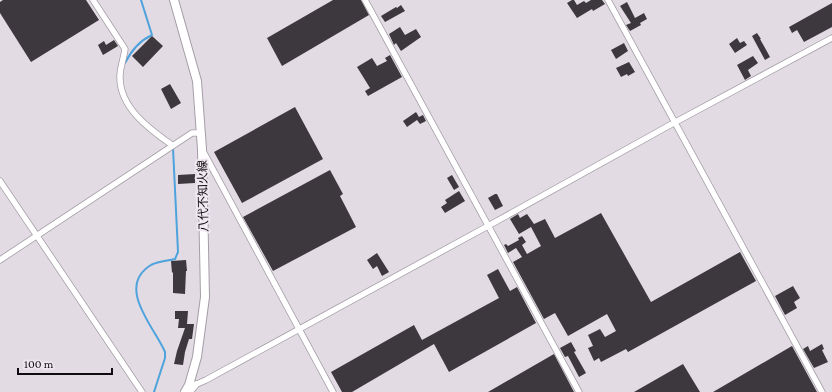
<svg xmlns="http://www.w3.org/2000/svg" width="832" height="392" font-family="'Crimson Pro','Noto Sans JP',serif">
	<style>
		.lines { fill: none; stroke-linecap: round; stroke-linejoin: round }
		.stream { stroke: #4ea3dc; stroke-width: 2 }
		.building { fill: #3d373e }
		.street-casing { stroke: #a49da6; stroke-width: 7 }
		.secondary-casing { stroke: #a49da6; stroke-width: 10 }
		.street { stroke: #fff; stroke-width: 5.5 }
		.secondary { stroke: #fff; stroke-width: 8 }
		.labels { text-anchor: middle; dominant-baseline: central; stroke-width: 4; stroke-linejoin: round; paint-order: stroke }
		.street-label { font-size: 12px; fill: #0e0c0e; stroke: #f0e8f1 }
	</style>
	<rect width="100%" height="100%" fill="#e2dbe4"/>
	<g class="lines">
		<!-- stream -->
		<path class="stream" d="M125 63C131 51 139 41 152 35L141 0
			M154 392 165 358V352C155 328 115 287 151 265 159 261 167 261 175 259L178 252 173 148"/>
	</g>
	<!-- building -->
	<path class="building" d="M3 0H86L99 20 31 62 0 13V2Z
		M333 0H361L369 15 282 66 267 38Z
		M572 0H574L577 5 584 1 586 3 591 0H602L605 4 593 11 592 9 577 18 567 3Z
		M627 2 635 18 644 13 647 19 640 23 641 25 630 31 626 25 631 23 620 6Z
		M832 3V27L804 42 797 30 792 33 789 27Z
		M401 5 405 11 385 22 381 16 396 7 397 8Z
		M400 27 405 35 416 29 421 37 401 51 396 43 394 45 389 34Z
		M757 33 761 39H760L770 57 765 60 752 36Z
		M152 36 163 46 143 67 132 56Z
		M737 38 740 43 744 41 747 45 735 53 729 44Z
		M114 40 118 46 103 55 98 45 104 41 106 45Z
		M624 43 628 51 616 59 611 50Z
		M390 55 402 77 368 96 365 91 370 88 357 67 372 58 377 66 387 61 385 58Z
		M753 56 758 63 748 70 751 76 745 80 737 65Z
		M629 62 635 72 628 76 627 74 621 77 616 68Z
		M170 84 181 103 171 109 161 89Z
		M295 107 323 159 242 203 214 152Z
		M416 112 419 117 423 115 426 121 420 124 417 120 407 127 403 121Z
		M330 170 343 194 340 196 356 227 273 271 243 217Z
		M195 174V183L178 184V175Z
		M452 175 459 187 454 190 447 178Z
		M459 191 465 201 445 213 441 207 447 203 445 200Z
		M495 194H497L503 206 495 210 488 198Z
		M601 213 651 302 740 252 756 281 628 352 626 349 601 362 599 358 594 361 588 348 593 346 588 335 600 329 605 337 616 331 607 314 568 336 555 313 544 319 513 262 522 257 516 248 508 253 504 245 506 244 508 246 519 240 518 238 522 236 526 242 522 245 527 254 541 246 531 227 519 234 510 219 518 214 520 218 527 214 534 224 545 219 555 238Z
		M377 253 389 272 382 276 377 266 373 269 367 260Z
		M186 260 187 271H186L185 294 173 293V272L172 273 171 261Z
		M498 269 510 291 517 287 536 323 449 372 434 344 352 392H342L331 372 414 325 422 340 499 298 487 275Z
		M793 286 800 298 794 302 797 308 785 315 775 296Z
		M175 311H188L187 324H194L192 339H189L185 352 183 365 174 364 177 351 185 328H178L179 319H175Z
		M571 342 576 351 574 352 586 373 579 377 568 356 565 357 560 348Z
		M822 344 824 349 822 350 828 362 814 368 803 349 808 346 810 351Z
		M792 346 817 392H713Z
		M554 354 574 392H488Z
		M683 364 700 392H634Z"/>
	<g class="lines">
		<defs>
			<path id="street" d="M93 0 125 49C124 58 120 67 120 76 119 107 149 129 172 145
				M365 0 579 392
				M608 0 822 392
				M203 151 333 392
				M0 181 142 392
				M0 260 192 133H200
				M189 385 197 384 206 380 488 226 670 125 832 38
				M190 392 197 384"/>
			<path id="secondary" d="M174 0 197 81 202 149 205 297 197 357 189 385 185 392"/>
		</defs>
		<!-- street casing -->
		<use href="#street" class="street-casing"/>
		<!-- secondary casing -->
		<use href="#secondary" class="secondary-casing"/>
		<!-- street -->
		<use href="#street" class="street"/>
		<!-- secondary -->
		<use href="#secondary" class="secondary"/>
	</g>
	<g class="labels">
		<!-- street labels -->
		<g class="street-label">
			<text transform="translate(203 196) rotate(-91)">八代不知火線</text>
		</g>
	</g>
	<!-- scale -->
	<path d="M18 368v6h94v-6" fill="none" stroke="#0e0c0e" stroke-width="2"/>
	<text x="24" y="368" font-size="12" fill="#0e0c0e" stroke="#f0e8f1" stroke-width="3" paint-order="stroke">100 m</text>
</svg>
